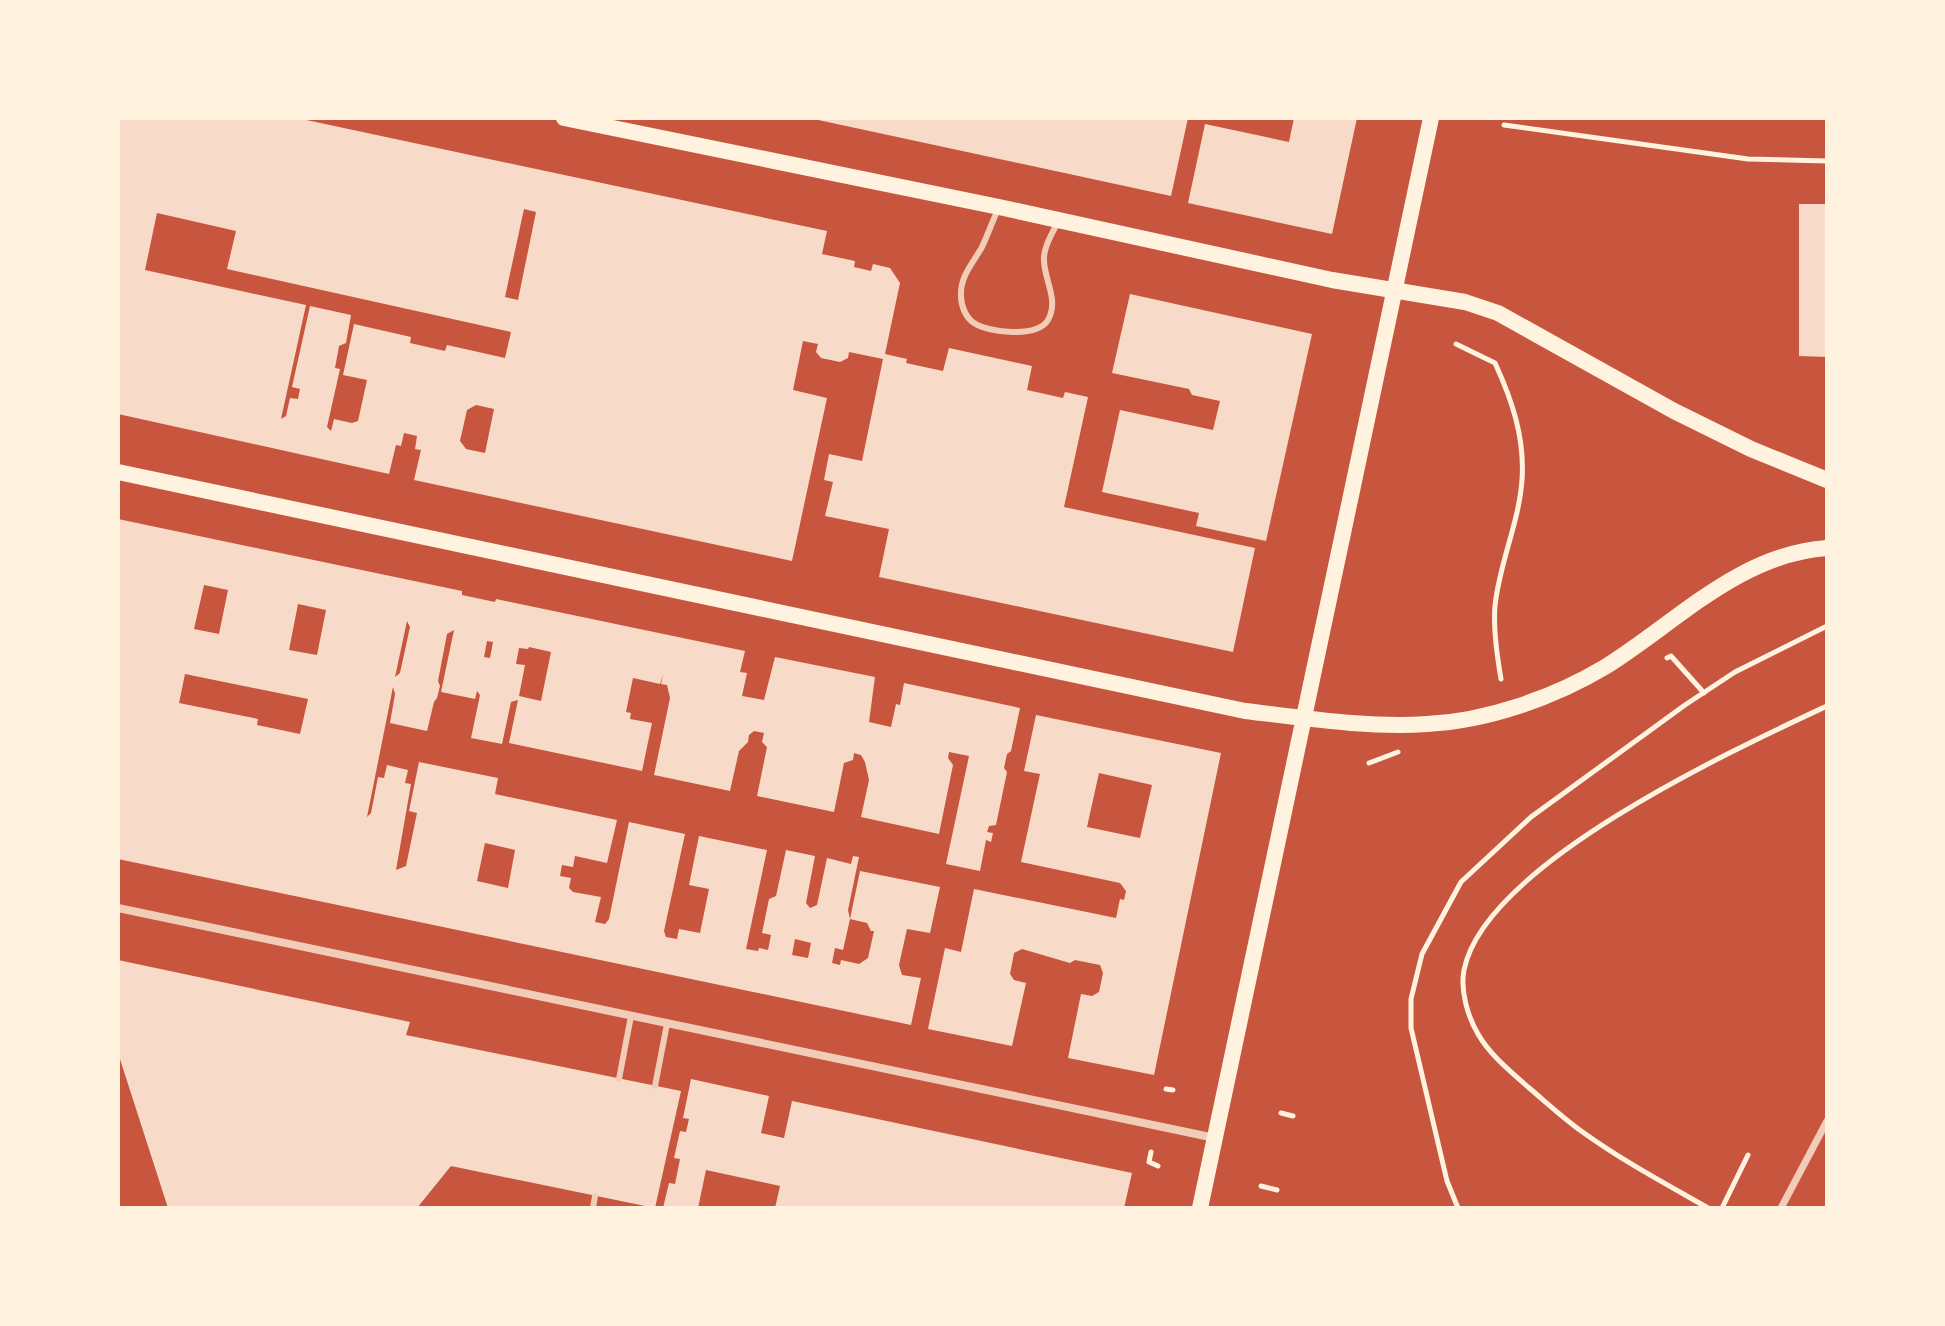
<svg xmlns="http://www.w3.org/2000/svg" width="1945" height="1326" font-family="Montserrat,sans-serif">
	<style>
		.building { fill: #f7dbc8; fill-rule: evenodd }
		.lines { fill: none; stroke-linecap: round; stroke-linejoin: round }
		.path { stroke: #fff3e0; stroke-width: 5 }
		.service { stroke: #f1ccb7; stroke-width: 6 }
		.pedestrian { stroke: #f1ccb7; stroke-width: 7 }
		.minor { stroke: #f1ccb7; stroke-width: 8 }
		.secondary { stroke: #fff3e0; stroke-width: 16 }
	</style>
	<rect width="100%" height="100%" fill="#c8553d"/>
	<!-- building -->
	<path class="building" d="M118 118 260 120 261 118H297L827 231 822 254 855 261 854 267 871 271 873 264 890 268 900 283 885 354 907 359 906 363 943 371 949 348 1032 366 1027 390 1063 398 1065 392 1088 397 1064 507 1255 548 1233 652 879 577 889 529 825 516 833 482 824 480 829 454 862 461 883 359 849 352 848 358 840 362 821 358 816 352 818 344 803 341 793 390 827 398 792 561 414 480 421 450 415 449 417 436 404 433 401 446 396 445 389 474 118 414ZM524 209 536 212 518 300 505 297ZM157 213 236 231 227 269 511 332 505 358 447 345 445 351 410 343 411 337 354 324 343 375 367 380 358 421 352 423 334 419 331 431 327 427 340 369 335 368 339 346 346 343 351 315 310 306 292 387 300 389 298 399 290 398 286 416 281 419 306 305 145 270ZM476 405 494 409 485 453 466 449 460 441 467 410Z
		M809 118H1188L1171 196Z
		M1294 118H1357L1332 234 1188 203 1205 124 1289 142Z
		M1799 204H1827V357L1799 356Z
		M1130 294 1312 334 1266 541 1196 526 1199 513 1102 492 1120 410 1213 430 1220 401 1192 395 1189 389 1112 373Z
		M118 519 462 591V595L495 602 496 599 745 651 740 672 747 673 742 696 764 700 775 657 875 677 869 722 891 727 896 704 900 705 904 683 1020 708 1011 751 1007 754 1004 768 1007 772 996 825 989 826 987 832 993 833 991 842 986 840 980 871 946 864 969 756 949 752 948 758 953 765 939 834 861 817 869 780 865 762 861 755 854 753 853 760 844 763 834 812 757 796 767 747 762 742 764 733 754 731 749 735 748 742 739 751 730 791 654 775 670 698 667 685 661 684 663 675 660 684 633 678 626 712 631 713 630 719 652 723 642 771 509 743 518 700 511 702 502 744 471 738 480 695 477 691 475 699 441 692 454 630 447 634 438 681 440 686 437 698 434 702 427 731 390 723 395 694 393 687 367 817 371 813 378 777 384 778 387 765 408 770 405 783 411 784 396 870 406 866 417 813 409 811 419 762 498 778 495 794 617 820 607 863 575 856 573 867 562 865 560 876 571 878 569 888 573 892 601 897 595 922 605 924 609 919 629 822 685 834 664 931 666 937 677 939 679 929 700 933 709 889 689 885 699 836 767 850 746 949 758 951 759 948 768 950 771 935 762 933 769 899 776 896 786 850 815 856 806 903 810 908 817 905 827 858 851 864 853 856 859 857 848 910 850 919 843 950 835 948 832 963 840 965 841 960 859 964 868 958 874 931H871L867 923 850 919 860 871 940 887 930 933 907 929 899 965 902 975 921 978 911 1025 118 859ZM204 585 228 590 219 634 194 629ZM298 604 326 610 317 655 289 650ZM407 621 410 627 400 673 395 677ZM487 641 493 642 490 658 484 657ZM529 647 551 652 541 701 519 696 525 665 516 664 519 648 528 649ZM185 674 308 699 300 734 257 725 258 719 179 703ZM485 843 515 850 508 888 477 881ZM795 939 811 943 808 958 792 955Z
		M1036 715 1221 753 1154 1075 1068 1058 1081 994 1092 996 1099 992 1103 973 1100 965 1075 960 1070 963 1022 949 1014 953 1010 974 1014 980 1026 983 1012 1046 928 1029 945 948 961 952 974 889 1116 918 1120 899 1124 900 1126 891 1120 883 1021 862 1040 774 1024 771ZM1099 773 1152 785 1140 838 1087 827Z
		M118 960 410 1022 406 1035 681 1091 655 1208 451 1166 417 1208H168L118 1053Z
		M691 1079 769 1096 761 1133 784 1138 792 1101 1132 1173 1124 1208H775L780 1186 706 1170 698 1208H663L669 1183 675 1184 680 1159 674 1158 680 1131 686 1132 689 1119 683 1118Z"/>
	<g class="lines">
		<!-- path -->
		<path class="path" d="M1504 125 1748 159 1827 161
			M1456 344 1495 363C1512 400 1525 438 1522 480 1519 523 1499 564 1495 606 1493 630 1497 656 1501 679
			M1667 658 1671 656 1704 693
			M1369 763 1398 752
			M1166 1089 1173 1090
			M1281 1113 1293 1116
			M1151 1152 1149 1162 1158 1166
			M1261 1186 1277 1190
			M1458 1208 1447 1181 1411 1028V999L1422 954 1461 882 1531 817 1685 705 1735 672 1827 626
			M1708 1208C1666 1184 1623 1161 1584 1133 1564 1119 1546 1102 1528 1087 1510 1071 1490 1055 1478 1034 1468 1017 1460 991 1464 970 1485 864 1735 749 1827 706
			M1722 1208 1748 1155"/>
		<!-- service -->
		<path class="service" d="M999 207C993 220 988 234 982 247 973 263 960 276 961 296 961 306 966 318 974 323 989 333 1037 338 1048 320 1059 300 1045 282 1044 261 1043 247 1053 233 1058 221
			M619 1079 631 1016
			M655 1086 667 1024
			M593 1208 595 1196"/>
		<!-- pedestrian -->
		<path class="pedestrian" d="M1781 1208 1827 1121"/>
		<!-- minor -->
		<path class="minor" d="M118 908 1215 1138"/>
		<!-- secondary -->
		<path class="secondary" d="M564 118 999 207 1332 280 1465 302 1498 313 1674 411 1751 449 1827 480
			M118 472 1245 711C1305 718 1367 728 1427 724 1487 721 1553 698 1605 667 1676 623 1739 554 1827 548
			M1200 1208 1431 118"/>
	</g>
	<!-- border -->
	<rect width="1945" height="1326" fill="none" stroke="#fff3e0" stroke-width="240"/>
</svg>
